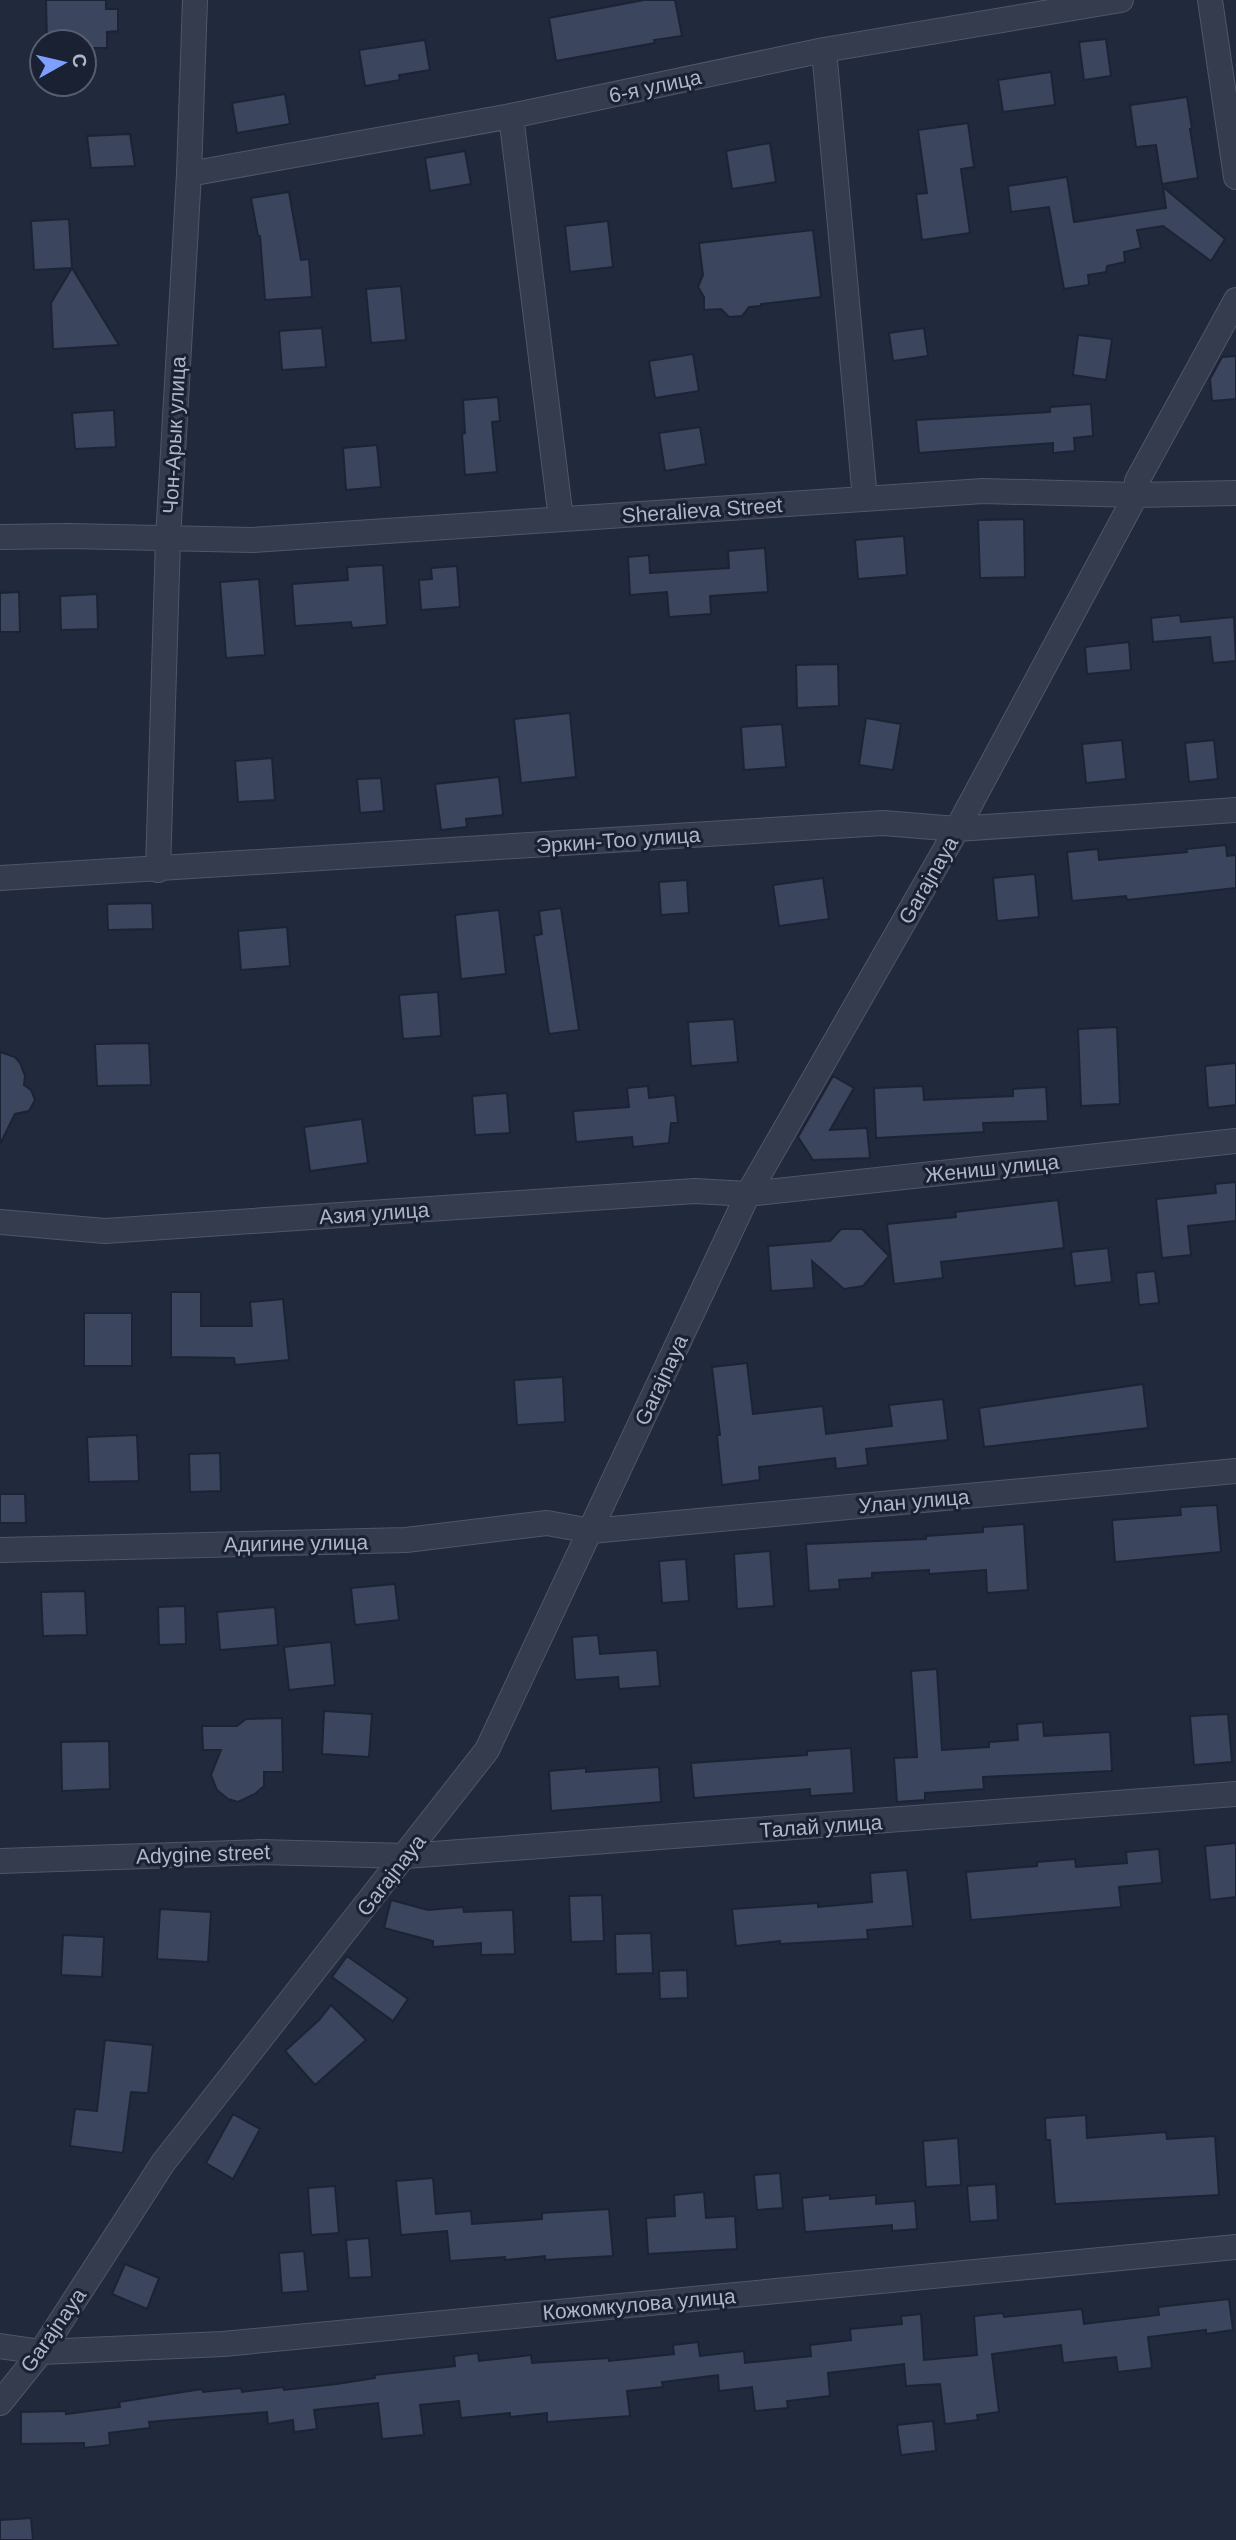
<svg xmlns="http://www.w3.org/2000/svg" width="1236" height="2540" font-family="Arial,sans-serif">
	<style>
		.building { fill: #3c455e; stroke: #1c2334; stroke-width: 2 }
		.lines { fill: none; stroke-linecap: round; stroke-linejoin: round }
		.street-casing { stroke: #505668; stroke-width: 26 }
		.street { stroke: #353c4d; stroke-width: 24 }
		.labels { text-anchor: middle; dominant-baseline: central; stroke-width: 6; stroke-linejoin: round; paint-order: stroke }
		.street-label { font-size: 21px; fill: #b0b6c9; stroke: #1a2132 }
	</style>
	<rect width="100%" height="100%" fill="#21293d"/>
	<!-- building -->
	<path class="building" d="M46 0H106V9H118V31L107 32V48H84V42H47Z
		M644 0H675L682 36 654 40 655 43 556 61 549 18Z
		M1106 39 1111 76 1084 80 1079 42Z
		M425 40 430 70 399 75 400 80 365 86 359 50Z
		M1051 72 1055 105 1003 112 998 80Z
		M285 94 290 124 237 133 232 103Z
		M1187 97 1192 129H1190L1198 178 1162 184 1156 145 1136 147 1130 105Z
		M968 123 974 167 961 169 970 233 922 240 916 194 927 193 918 130Z
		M130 134 135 166 91 168 87 136Z
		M770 143 776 182 732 189 726 151Z
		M465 151 471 184 430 191 425 158Z
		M1067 177 1074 222 1166 208 1163 187 1225 239 1211 261 1163 226 1137 230 1141 248 1124 252 1125 262 1107 266 1106 272 1088 275 1089 285 1064 289 1049 207 1011 212 1008 186Z
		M289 192 301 260 309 259 312 297 265 300 260 236H258L251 198Z
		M69 219 72 268 34 270 31 221Z
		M608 221 613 267 570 272 565 226Z
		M813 230 821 297 761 304V306L749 307 742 316 729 317 721 309 704 310V297L698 287 703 275 699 243Z
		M72 268 119 345 53 349 51 303Z
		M401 286 406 340 371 343 366 289Z
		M322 328 326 367 282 370 279 331Z
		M924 328 928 356 893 361 889 333Z
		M1078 335 1112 339 1106 380 1073 375Z
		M693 354 699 391 655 398 649 361Z
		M1236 356V399L1212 401 1210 379 1222 357Z
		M498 397 500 421 492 422 497 472 465 475 462 434 465 433 463 400Z
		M1091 404 1093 436 1074 438 1075 451 1053 453V443L919 453 916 420 1050 412V407Z
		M114 410 116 447 75 449 72 413Z
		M700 427 706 464 665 471 659 433Z
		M377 445 381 487 346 490 343 448Z
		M1024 519 1025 577 980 578 978 520Z
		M904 536 907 575 858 579 855 540Z
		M765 548 768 592 710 596 711 614 669 617 667 592 630 595 628 557 649 555 650 573 729 568 728 551Z
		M383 565 387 625 352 628 351 622 295 626 292 584 348 580 347 567Z
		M457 566 460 607 421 610 419 580 432 579 431 568Z
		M259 579 265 655 226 658 220 582Z
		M19 592 20 632H0V593Z
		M97 594 98 629 61 630 60 596Z
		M1180 615 1181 622 1234 617 1236 661 1213 663 1210 637 1153 642 1151 618Z
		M1129 642 1131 670 1087 674 1085 647Z
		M838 664 839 706 797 708 796 665Z
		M570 713 576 777 521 783 514 719Z
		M866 718 901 724 893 770 859 765Z
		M782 724 786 767 744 770 741 727Z
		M1122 740 1126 779 1086 783 1082 744Z
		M1214 740 1218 779 1189 782 1185 743Z
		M272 758 275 800 238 802 235 761Z
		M499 777 503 815 466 819 467 827 441 830 435 784Z
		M381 778 384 811 360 813 357 779Z
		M1226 845 1227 856 1236 855V888L1127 900 1126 896 1072 901 1067 852 1098 849 1099 860 1187 852 1186 849Z
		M1035 874 1039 917 997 921 993 878Z
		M823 878 829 919 779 926 773 885Z
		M687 880 689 913 661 915 659 882Z
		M152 903 153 929 108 930 107 904Z
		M561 908 579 1030 549 1034 534 936 542 934 539 911Z
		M499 910 506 974 461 979 455 915Z
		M287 927 290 966 241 970 238 931Z
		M438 992 441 1036 403 1039 399 995Z
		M734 1019 738 1062 691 1066 688 1022Z
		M1117 1027 1120 1104 1081 1106 1078 1029Z
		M149 1043 151 1085 97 1086 95 1044Z
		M0 1052 15 1057 20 1063 25 1076 24 1085 31 1090 35 1100 29 1111 15 1114 0 1144Z
		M1236 1063V1105L1208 1108 1205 1066Z
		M833 1076 854 1088 830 1130 867 1128 870 1158 813 1160 798 1137Z
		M648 1086 649 1098 675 1095 678 1123H671L669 1143 633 1147 632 1137 576 1142 573 1111 629 1107 627 1088Z
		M923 1086 924 1100 1013 1096V1089L1046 1087 1048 1121 983 1123 984 1132 876 1138 874 1088Z
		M507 1093 510 1133 475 1135 472 1096Z
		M362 1119 368 1163 310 1171 304 1127Z
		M1236 1182V1221L1188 1226 1191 1255 1162 1258 1156 1199 1216 1193 1215 1184Z
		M1058 1200 1064 1248 941 1262 943 1278 894 1284 887 1224 956 1217 955 1212Z
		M841 1229H862L889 1256 863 1286 844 1289 812 1261 814 1288 771 1291 768 1246 830 1241Z
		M1108 1248 1112 1282 1075 1286 1071 1252Z
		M1155 1271 1159 1303 1139 1305 1136 1273Z
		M171 1292H201V1326H252L250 1302 283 1299 289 1360 235 1365 234 1358 171 1357Z
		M84 1313H132V1366H84Z
		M747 1363 753 1414 823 1406 826 1434 892 1426 889 1405 943 1399 948 1440 866 1449 868 1465 836 1469 835 1458 759 1467 760 1480 722 1485 717 1435H720L712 1367Z
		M563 1377 565 1422 517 1425 514 1380Z
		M1143 1384 1148 1428 984 1447 979 1408Z
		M137 1435 139 1481 89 1482 87 1437Z
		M220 1453 221 1491 190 1492 189 1454Z
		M0 1494H25L26 1523H0Z
		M1217 1505 1221 1552 1115 1562 1112 1520 1181 1515 1180 1507Z
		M1024 1524 1028 1590 987 1593 986 1570 929 1574V1570L872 1573V1578L839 1580 840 1589 809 1591 806 1544 926 1539V1536L983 1532V1527Z
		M770 1551 774 1606 737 1609 734 1554Z
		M686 1559 689 1601 662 1603 659 1561Z
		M395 1584 399 1620 355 1625 351 1588Z
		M85 1591 87 1635 43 1636 41 1592Z
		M185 1606 186 1644 159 1645 158 1607Z
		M275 1607 278 1645 220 1650 217 1612Z
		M598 1635 600 1654 657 1650 660 1686 619 1689 618 1677 575 1680 572 1637Z
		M331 1642 335 1685 289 1690 284 1647Z
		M937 1669 942 1750 989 1747V1742L1018 1740 1017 1724 1043 1722 1044 1736 1110 1732 1112 1771 983 1777 984 1789 925 1793V1800L897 1802 894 1758 917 1757 911 1671Z
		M324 1711 372 1714 369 1757 322 1754Z
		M1228 1714 1232 1762 1194 1765 1190 1716Z
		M282 1718 283 1772H264V1786L255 1794 238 1802 228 1799 217 1790 211 1775 221 1750H203L202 1726H237L246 1719Z
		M109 1741 110 1789 62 1791 61 1742Z
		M851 1748 854 1793 810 1796V1789L694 1798 691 1763 807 1755V1751Z
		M659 1767 661 1802 551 1811 549 1771 586 1768V1772Z
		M1236 1843V1897L1210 1900 1205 1846Z
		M1159 1849 1162 1883 1119 1887 1121 1907 971 1920 966 1872 1037 1866V1862L1075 1859 1076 1867 1127 1863 1126 1852Z
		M907 1870 913 1926 867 1930 868 1939 780 1944V1941L736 1946 732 1909 818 1903V1907L872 1902 870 1873Z
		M602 1895 604 1941 571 1942 569 1896Z
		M391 1900 428 1910 463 1907 464 1912 513 1910 515 1954 481 1955V1943L433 1947V1941L384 1928Z
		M160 1909 211 1912 208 1962 157 1959Z
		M651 1933 653 1973 616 1974 615 1934Z
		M63 1935 104 1937 102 1977 61 1975Z
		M347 1956 408 1999 393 2021 332 1977Z
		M687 1970 688 1998 660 1999 659 1971Z
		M331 2005 366 2040 315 2085 285 2051 319 2020Z
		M105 2040 153 2045 148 2093 131 2092 123 2153 70 2146 75 2109 97 2111Z
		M233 2114 260 2129 233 2179 206 2163Z
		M1086 2115 1087 2138 1166 2132 1167 2139 1215 2136 1219 2195 1055 2204 1050 2140H1046L1045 2118Z
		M958 2138 961 2185 926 2187 923 2141Z
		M780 2173 783 2208 757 2210 754 2175Z
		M433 2178 436 2214 471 2211 472 2224 542 2219V2213L609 2209 613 2256 545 2260V2256L505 2260V2257L450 2261 447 2231 401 2235 396 2181Z
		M996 2184 998 2220 970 2222 967 2186Z
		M335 2186 339 2233 311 2235 308 2188Z
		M704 2192 706 2218 735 2216 737 2249 648 2254 646 2218 675 2216 674 2195Z
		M830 2195V2199L876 2195V2204L915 2201 917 2229 892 2231V2225L805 2232 802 2198Z
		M369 2238 372 2277 349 2278 346 2240Z
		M304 2251 308 2291 282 2293 279 2253Z
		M125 2264 159 2278 147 2309 112 2294Z
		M1229 2299 1233 2330 1206 2334V2330L1148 2337 1152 2368 1118 2372 1116 2357 1063 2363 1061 2345 992 2354 999 2412 977 2415 978 2420 945 2424 940 2384 906 2386 904 2364 828 2373 830 2396 787 2401 788 2408 755 2411 752 2387 719 2391 718 2375 662 2382 663 2387 627 2391 630 2416 547 2422V2413L510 2417V2413L461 2418 459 2401 420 2405 424 2435 382 2439 378 2403 314 2410 317 2429 294 2432 293 2420 268 2424 267 2412 149 2422 150 2428 109 2433 110 2445 84 2448V2443L21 2444V2412L66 2411V2414L120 2407 119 2402 202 2389 203 2392 241 2388 242 2392 283 2387 284 2390 337 2384 375 2378 374 2375 455 2366 454 2356 478 2353 479 2361 531 2355 532 2363 609 2358V2361L674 2354 673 2345 698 2342 700 2356 744 2351 745 2363 811 2356 810 2345 851 2340 850 2329 902 2324 901 2316 921 2314 924 2360 977 2355 974 2316 1003 2313 1004 2317 1082 2309 1084 2324 1159 2315 1158 2307Z
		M933 2421 936 2451 901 2455 897 2425Z
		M31 2518 33 2540H0V2520Z"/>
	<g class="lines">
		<defs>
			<path id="street" d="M1210 0 1236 177
				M824 50 865 499
				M511 116 561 519
				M189 174 511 116 824 50 1121 0
				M0 537 69 536 252 540 983 491 1136 495 1236 493
				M158 870 168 539 189 174 195 0
				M0 878 883 823 957 829 1236 810
				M0 1222 105 1231 695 1191 748 1194 1236 1141
				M0 1550 406 1540 547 1523 591 1531 1236 1471
				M0 1861 260 1852 406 1856 1236 1794
				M0 2346 41 2352 223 2344 1236 2247
				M0 2403 41 2352 163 2163 487 1750 748 1194 957 829 1136 495 1137 481 1236 300"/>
		</defs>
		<!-- street casing -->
		<use href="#street" class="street-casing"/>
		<!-- street -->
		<use href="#street" class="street"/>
	</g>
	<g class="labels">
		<!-- street labels -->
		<g class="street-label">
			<text transform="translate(655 86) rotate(-12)">6-я улица</text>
			<text transform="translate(174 435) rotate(-87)">Чон-Арык улица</text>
			<text transform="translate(702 510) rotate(-4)">Sheralieva Street</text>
			<text transform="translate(618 840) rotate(-4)">Эркин-Тоо улица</text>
			<text transform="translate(928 880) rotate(-60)">Garajnaya</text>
			<text transform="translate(992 1168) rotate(-6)">Жениш улица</text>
			<text transform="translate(374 1213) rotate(-4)">Азия улица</text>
			<text transform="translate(661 1380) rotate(-65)">Garajnaya</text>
			<text transform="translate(914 1501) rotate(-5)">Улан улица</text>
			<text transform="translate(296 1543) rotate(-1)">Адигине улица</text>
			<text transform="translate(821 1826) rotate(-4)">Талай улица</text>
			<text transform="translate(203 1854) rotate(-2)">Adygine street</text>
			<text transform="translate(391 1875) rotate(-52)">Garajnaya</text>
			<text transform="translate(639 2304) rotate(-5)">Кожомкулова улица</text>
			<text transform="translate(53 2330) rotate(-55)">Garajnaya</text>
		</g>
	</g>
	<!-- north arrow -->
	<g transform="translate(63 63) rotate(82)"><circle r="33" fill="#1a2132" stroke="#565d6e" stroke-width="2"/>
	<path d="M0-5L12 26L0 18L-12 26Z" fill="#7f9fff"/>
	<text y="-10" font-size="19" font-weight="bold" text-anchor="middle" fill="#b0b6c9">С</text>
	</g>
</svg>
